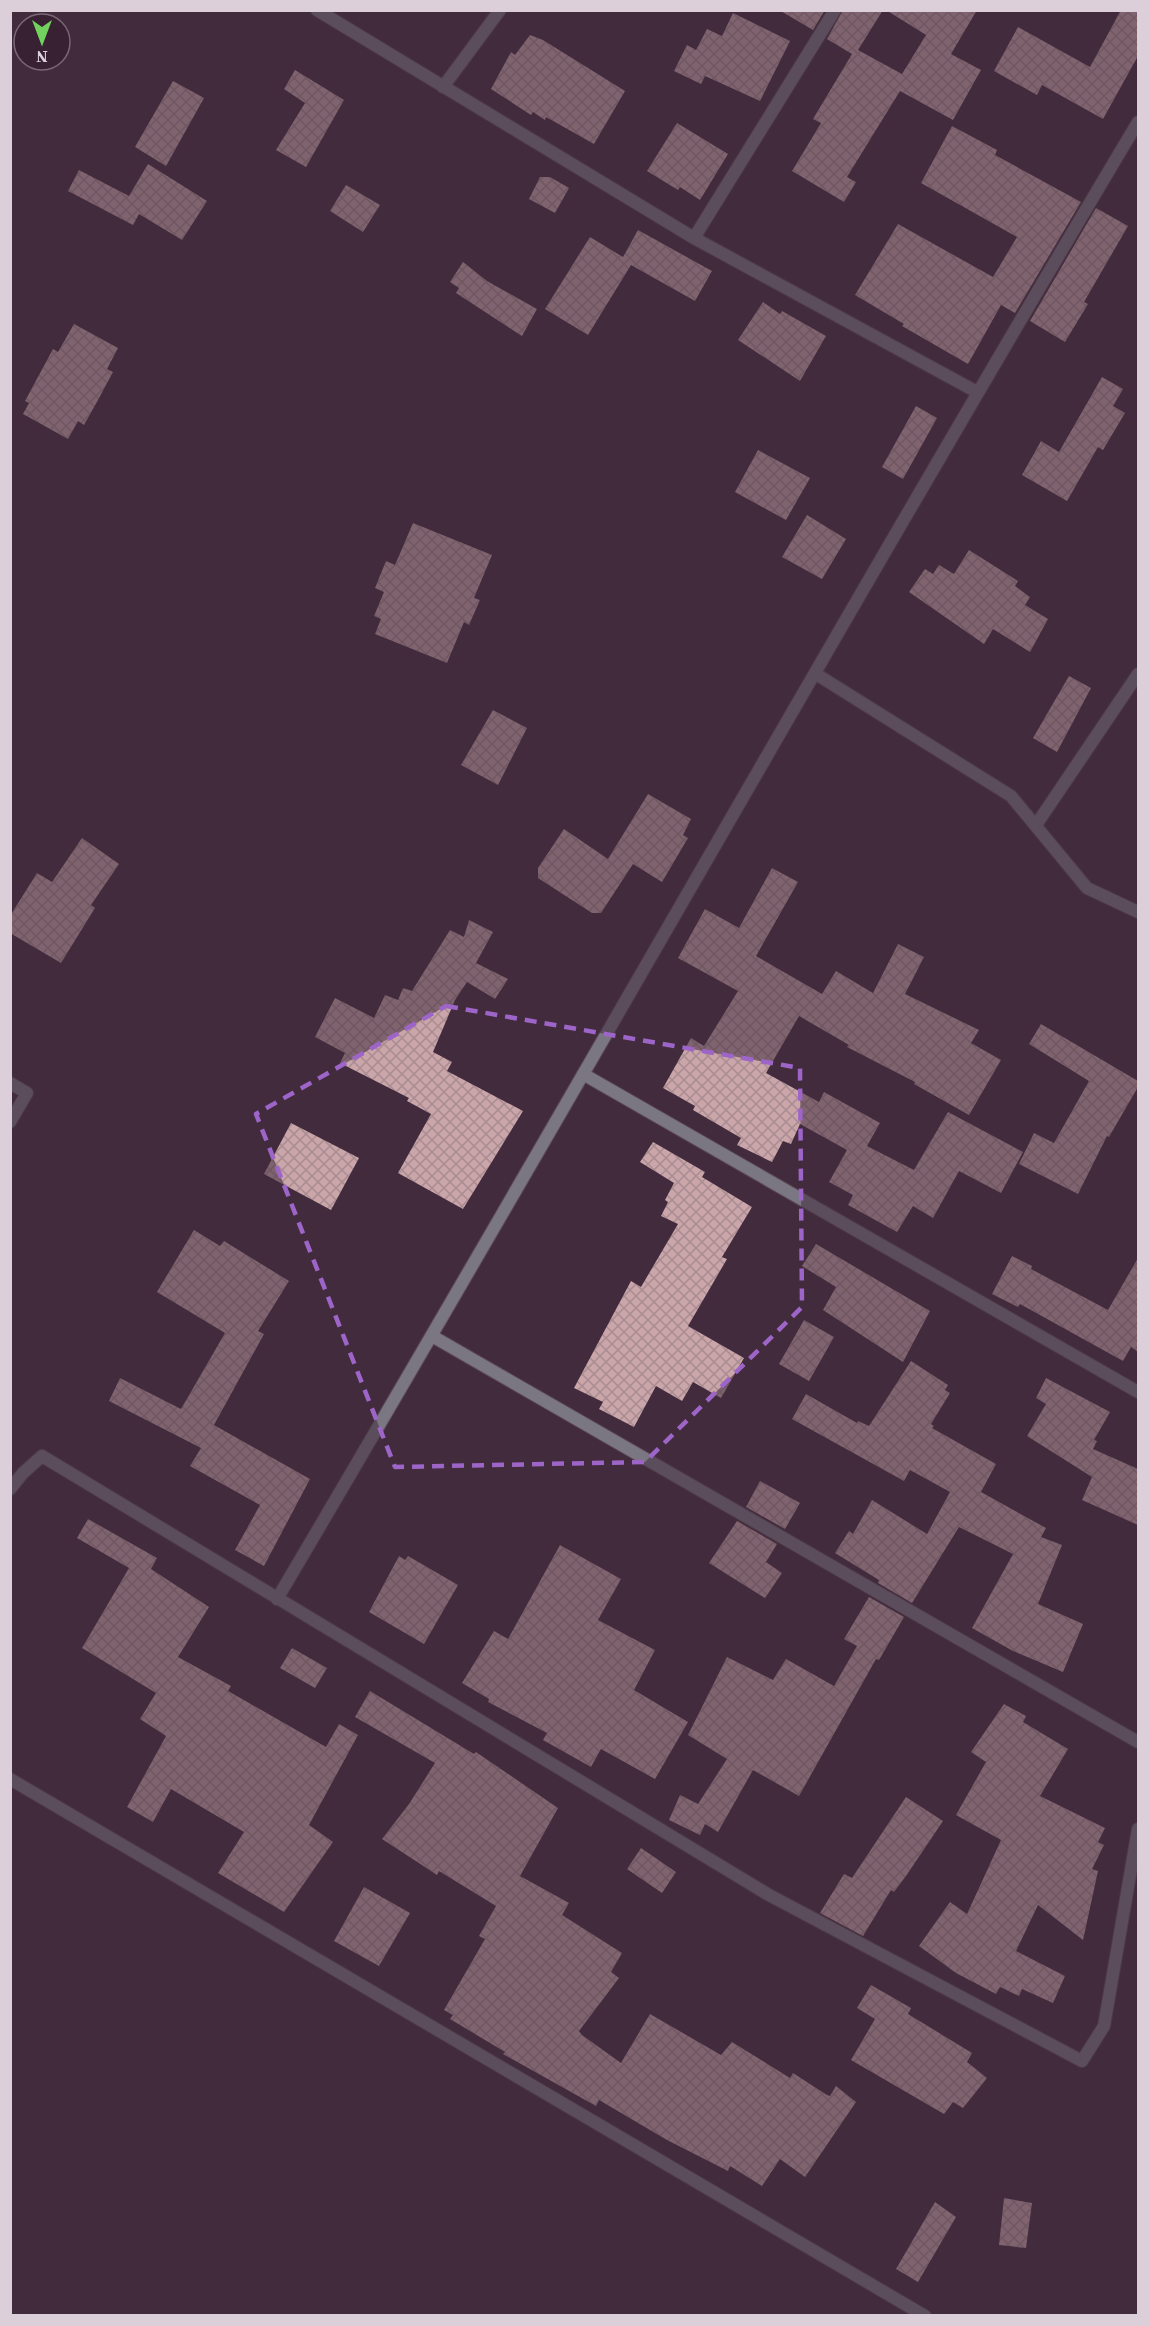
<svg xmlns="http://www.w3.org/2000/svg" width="1149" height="2326" font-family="'Source Serif 4',serif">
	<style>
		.building { fill: url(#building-cross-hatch) }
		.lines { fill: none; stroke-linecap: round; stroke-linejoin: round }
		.minor-casing { stroke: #5d4958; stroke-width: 14 }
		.minor { stroke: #7a7682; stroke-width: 12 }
		.marked { fill: none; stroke: #9d65c8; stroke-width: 4.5; stroke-dasharray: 12 8; stroke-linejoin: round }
	</style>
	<defs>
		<pattern id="building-cross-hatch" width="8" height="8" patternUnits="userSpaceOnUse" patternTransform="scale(1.5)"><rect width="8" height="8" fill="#caa6ab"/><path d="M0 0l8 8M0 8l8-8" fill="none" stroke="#a88c90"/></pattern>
	</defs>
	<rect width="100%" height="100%" fill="#412b3c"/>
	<!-- building -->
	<path class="building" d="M779 10H825L813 30Z
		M843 10H883L858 50 902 74 926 35 886 10H977L951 54 981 70 953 120 900 91 847 177 856 182 844 202 792 171 821 123 813 119 852 54 827 39Z
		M1121 10H1138V56L1103 119 1042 85 1037 95 994 71 1018 27 1090 67Z
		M733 13 790 41 760 101 705 76 701 84 674 71 687 45 696 50 707 29 722 36Z
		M530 35 543 40 625 91 594 144 546 117 545 120 533 112 531 115 491 89 511 52 515 55Z
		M295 70 344 100 306 167 276 150 305 103 284 89Z
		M173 81 204 98 166 166 135 147Z
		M677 123 728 154 700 200 680 187 678 190 647 171Z
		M952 126 997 150 995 155 1081 202 1015 313 1001 305 968 364 902 326 904 324 855 295 898 224 993 277 1017 237 921 183Z
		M148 164 207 201 182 240 139 214 133 225 68 191 79 170 129 196Z
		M540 177H550L569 188 555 213 529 199Z
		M346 185 380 205 363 232 330 211Z
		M1096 208 1128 226 1084 302 1088 304 1065 342 1030 321Z
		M638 230 712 271 695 301 631 265 588 335 545 309 590 237 623 257Z
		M463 262 487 281 537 309 522 336 456 293 459 288 450 282Z
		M763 302 780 314 782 311 826 336 800 381 738 340Z
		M74 324 118 348 107 369 113 372 98 400 84 425 78 421 68 439 23 414 29 403 25 401 53 349 58 352Z
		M1102 377 1123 389 1113 406 1125 413 1103 450 1098 447 1067 501 1022 475 1041 441 1059 452Z
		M916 406 937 418 903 479 882 467Z
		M758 450 810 478 786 520 735 492Z
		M807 515 846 539 822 579 782 557Z
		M413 523 492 555 474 598 480 600 469 625 464 622 447 663 375 634 381 619 374 616 384 592 375 588 386 561 395 565Z
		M969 550 1018 581 1015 586 1030 597 1025 605 1048 619 1030 652 993 629 984 644 909 592 925 569 933 574 939 565 954 574Z
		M1069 676 1091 688 1057 752 1033 738Z
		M493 710 527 728 498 785 461 765Z
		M648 794 691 819 683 835 688 838 662 882 633 864 601 913H592L538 878V868L564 829 608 859Z
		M82 838 119 864 91 905 95 908 61 963 10 933V916L37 873 52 882Z
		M772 868 798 882 756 956 822 994 836 971 873 993 898 944 924 957 905 994 979 1030 971 1043 1001 1060 969 1115 914 1084 915 1082 847 1047 849 1045 799 1016 766 1073 819 1102 824 1092 880 1123 867 1146 914 1170 948 1112 1023 1152 1001 1193 959 1171 933 1218 913 1206 897 1232 848 1205 853 1195 829 1182 847 1150 800 1124 791 1144 783 1141 772 1162 737 1145 741 1138 693 1110 695 1106 663 1088 691 1038 704 1046 738 991 678 958 705 909 739 928Z
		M469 920 493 932 476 963 508 979 495 999 467 982 455 1000 433 1052 452 1062 447 1071 523 1111 463 1209 398 1173 431 1114 407 1101 409 1098 340 1063 345 1053 315 1037 335 998 374 1018 385 995 398 1000 403 988 412 991 450 930 464 937Z
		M1041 1024 1138 1081V1087L1109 1137 1107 1136 1078 1194 1019 1164 1034 1133 1054 1143 1089 1081 1029 1044Z
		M291 1123 359 1158 331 1210 264 1174Z
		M653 1142 705 1172 702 1177 752 1207 722 1257 727 1259 688 1326 744 1358 721 1398 693 1382 682 1401 656 1386 634 1427 599 1409 603 1402 574 1388 631 1281 641 1287 678 1224 661 1216 668 1202 665 1200 674 1183 640 1162Z
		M194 1230 220 1246 224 1241 289 1281 258 1331 264 1334 214 1425 310 1479 264 1566 235 1550 260 1505 190 1466 201 1448 109 1401 120 1378 181 1409 225 1333 157 1292Z
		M816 1244 930 1311 903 1362 823 1310 836 1287 802 1266Z
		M1012 1256 1032 1266 1031 1269 1108 1310 1138 1258V1352L1131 1347 1123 1361 1020 1304 1018 1307 992 1294Z
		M804 1320 834 1337 809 1381 779 1364Z
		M911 1361 948 1385 945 1390 950 1393 931 1424 934 1426 932 1428 996 1464 981 1492 1046 1528 1041 1537 1062 1545 1038 1604 1083 1624 1063 1672 1013 1651 972 1628 1013 1554 959 1527 912 1603 878 1583 879 1580 835 1553 849 1531 853 1534 872 1500 927 1534 950 1492 910 1470 904 1481 792 1419 806 1394 857 1423 858 1421 869 1426Z
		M1046 1378 1110 1412 1094 1440 1097 1441 1093 1449 1138 1469V1525L1082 1500 1092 1477 1027 1436 1046 1404 1036 1398Z
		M760 1481 800 1503 785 1529 746 1507Z
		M88 1519 157 1558 151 1569 209 1607 178 1657 231 1686 228 1691 326 1747 339 1724 358 1735 309 1825 333 1842 284 1912 218 1873 244 1832 171 1789 153 1822 127 1807 166 1736 140 1719 156 1693 82 1648 129 1568 77 1538Z
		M737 1521 777 1544 766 1562 782 1573 765 1598 709 1563Z
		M560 1545 621 1579 598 1620 655 1650 634 1690 688 1722 655 1779 601 1749 591 1767 543 1740 547 1733 488 1702 489 1699 462 1683 494 1631 508 1639Z
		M399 1556 405 1560 408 1556 458 1585 424 1644 369 1612Z
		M869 1597 904 1617 879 1660 876 1659 799 1796 753 1770 718 1832 705 1824 700 1835 669 1820 680 1795 698 1804 727 1759 688 1735 727 1657 773 1680 786 1659 834 1686 857 1646 844 1639Z
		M292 1648 327 1668 315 1688 280 1668Z
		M370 1691 474 1754 476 1752 558 1808 520 1876 569 1903 562 1915 622 1953 611 1972 619 1978 579 2031 582 2035 621 2063 650 2014 721 2055 732 2042 790 2078 793 2073 827 2095 830 2096 836 2086 856 2102 805 2177 780 2159 762 2186 730 2166 728 2171 667 2140 599 2100 596 2106 503 2054 505 2052 450 2019 453 2015 444 2010 485 1939 479 1936 496 1906 439 1871 437 1875 382 1839 409 1804 435 1763 355 1717Z
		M1004 1704 1026 1716 1023 1722 1068 1749 1040 1796 1105 1828 1098 1842 1104 1845 1092 1869 1098 1871 1083 1940 1038 1905 1016 1951 1065 1976 1053 2003 1022 1989 1019 1996 1000 1987 996 1994 956 1973 919 1946 950 1902 967 1914 1001 1840 956 1815 986 1762 971 1752Z
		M906 1797 943 1821 906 1876 894 1892 891 1890 863 1936 820 1913 844 1874 852 1878Z
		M641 1848 676 1872 662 1893 627 1869Z
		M364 1887 410 1913 379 1966 334 1941Z
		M871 1985 911 2008 908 2014 972 2053 967 2062 987 2078 963 2108 953 2102 944 2114 851 2060 875 2019 857 2008Z
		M1004 2198 1032 2203 1026 2248 999 2245Z
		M935 2202 956 2217 918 2282 896 2269Z"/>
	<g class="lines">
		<defs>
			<path id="minor" d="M317 10 694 238 977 392
				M443 87 500 10
				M694 238 835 10
				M816 674 1011 796 1087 888 1138 912
				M1036 825 1138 674
				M583 1074 1138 1392
				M10 1083 27 1093 10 1122
				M432 1336 1138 1742
				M10 1489 23 1473 42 1456 769 1895 1082 2061 1104 2026 1138 1829
				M277 1599C567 1109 846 611 1138 122
				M10 1779 925 2316"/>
		</defs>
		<!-- minor casing -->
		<use href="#minor" class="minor-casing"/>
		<!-- minor -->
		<use href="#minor" class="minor"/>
	</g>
	<!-- marked area -->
	<path d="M0 0H1149V2326H0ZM446 1006 800 1068 802 1307 645 1462 395 1467 256 1114Z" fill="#412b3c" fill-opacity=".55" fill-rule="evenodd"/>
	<path class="marked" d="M446 1006 800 1068 802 1307 645 1462 395 1467 256 1114Z"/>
	<!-- border -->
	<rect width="1149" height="2326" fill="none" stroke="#ddcfda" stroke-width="24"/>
	<!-- north arrow -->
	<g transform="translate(42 42) rotate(180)"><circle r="28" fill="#372132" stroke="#796775" stroke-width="1.5"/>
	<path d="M0-4.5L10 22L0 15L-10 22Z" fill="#71d25e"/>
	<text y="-9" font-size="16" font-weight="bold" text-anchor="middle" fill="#ddcfda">N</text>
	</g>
</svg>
